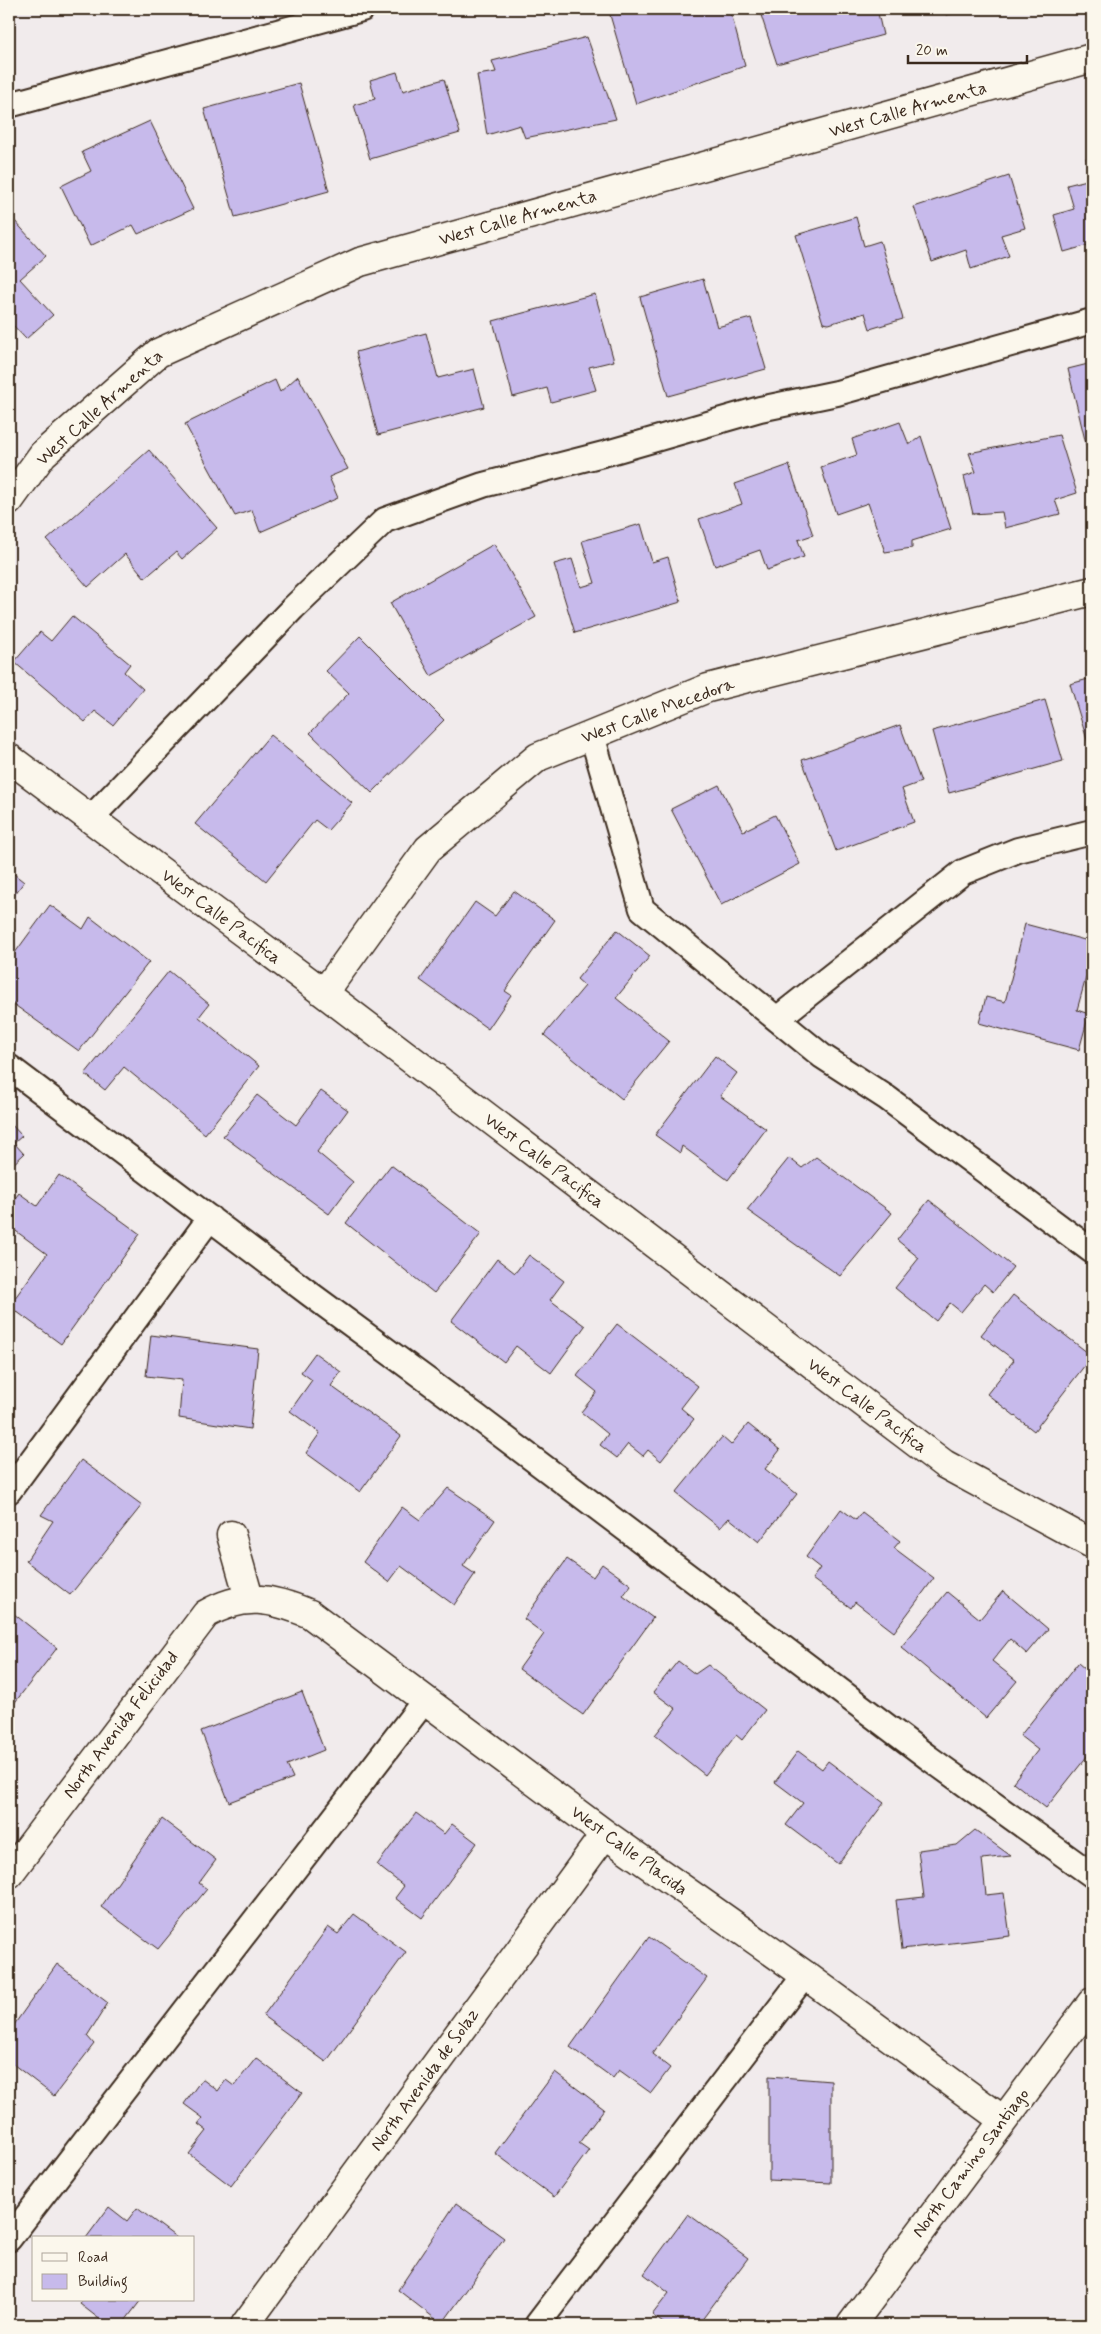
<svg xmlns="http://www.w3.org/2000/svg" width="1101" height="2334" font-family="Mynerve,sans-serif">
	<style>
		.building { fill: #c7baeb; stroke: #3b2a1e }
		.lines { fill: none; stroke-linecap: round; stroke-linejoin: round }
		.service-casing { stroke: #3b2a1e; stroke-width: 28 }
		.minor-casing { stroke: #3b2a1e; stroke-width: 31 }
		.tertiary-casing { stroke: #3b2a1e; stroke-width: 31 }
		.service { stroke: #fbf7ec; stroke-width: 24 }
		.minor { stroke: #fbf7ec; stroke-width: 28 }
		.tertiary { stroke: #fbf7ec; stroke-width: 28 }
		.labels { text-anchor: middle; dominant-baseline: central; stroke-width: 5; stroke-linejoin: round; paint-order: stroke }
		.street-label { font-size: 18px; fill: #3b2a1e; stroke: #fbf7ec }
	</style>
	<rect width="100%" height="100%" fill="#f1ebec"/>
	<filter id="ink" filterUnits="userSpaceOnUse"><feTurbulence type="fractalNoise" baseFrequency=".02" numOctaves="2"/><feDisplacementMap in="SourceGraphic" scale="10" xChannelSelector="R" yChannelSelector="G"/><feConvolveMatrix kernelMatrix="1 2 1 2 8 2 1 2 1" color-interpolation-filters="sRGB"/></filter>
	<g filter="url(#ink)">
		<!-- building -->
		<path class="building" d="M633 9H730L745 66 636 104 610 15Z
			M759 9H877L883 35 777 64Z
			M944 9H974L946 15Z
			M587 37 616 119 525 138 520 125 487 135 477 75 496 72 492 61Z
			M397 72 403 91 444 79 460 133 370 159 354 105 375 99 370 80Z
			M299 83 329 191 235 217 204 109Z
			M150 121 193 209 138 234 133 225 90 246 61 186 91 171 82 152Z
			M1092 156V244L1064 252 1054 215 1074 209 1067 185 1091 179 1086 158Z
			M1009 176 1025 228 1001 235 1009 256 971 269 966 250 932 262 914 207Z
			M856 217 864 246 880 241 903 319 870 329 865 313 829 324 823 323 796 235Z
			M14 220 46 256 20 279 53 315 26 339 9 321V225Z
			M703 279 717 327 751 318 766 369 668 396 640 297Z
			M595 294 614 361 589 367 596 390 551 402 547 388 513 397 493 321Z
			M426 333 438 378 474 369 484 407 378 435 356 352Z
			M1092 363V464L1091 465 1068 369Z
			M298 376 348 469 329 477 338 498 260 532 252 510 235 516 185 424 275 380 280 392Z
			M900 422 909 445 921 436 951 529 912 541V548L885 552 868 503 836 514 821 467 857 455 852 439Z
			M1059 435 1077 493 1055 500 1060 514 1005 528 1002 512 973 514 964 476 976 472 969 453Z
			M149 450 217 528 182 559 176 552 145 578 125 554 88 587 47 540Z
			M789 465 813 535 798 540 804 557 767 570 760 550 715 566 699 519 742 504 735 484Z
			M641 524 652 562 668 557 681 602 575 633 554 564 572 559 581 587 595 583 582 541Z
			M494 544 536 617 431 676 390 603Z
			M72 616 130 664 124 672 143 689 113 725 95 711 85 722 14 662 40 632 51 641Z
			M360 636 444 720 372 793 310 733 349 693 326 671Z
			M1092 678V756L1070 684Z
			M1045 700 1063 761 949 793 932 731Z
			M900 725 921 782 902 789 914 822 836 851 802 760Z
			M270 735 352 803 328 830 315 820 266 881 195 824Z
			M719 785 743 831 775 815 800 864 721 905 671 809Z
			M9 870 24 882 9 902Z
			M514 891 555 920 505 991 511 995 488 1029 420 980 475 902 495 916Z
			M50 905 83 929 90 917 149 962 79 1051 9 1001V961Z
			M1025 924 1092 942V956L1077 1010 1089 1014 1079 1050 979 1023 986 997 1005 1002Z
			M617 930 650 956 616 998 669 1041 622 1099 544 1035 585 986 577 979Z
			M169 971 209 1004 199 1017 259 1066 205 1134 124 1067 105 1090 85 1074Z
			M715 1056 737 1073 720 1096 766 1129 728 1180 682 1146 680 1153 655 1135Z
			M321 1091 348 1110 317 1152 353 1182 329 1214 223 1136 257 1095 296 1125Z
			M9 1122 22 1136 14 1143 24 1154 9 1168Z
			M816 1157 892 1213 840 1276 747 1210 789 1158 802 1168Z
			M391 1165 481 1234 434 1293 346 1223Z
			M59 1175 140 1234 61 1344 9 1306 47 1254 9 1226V1206L19 1193 37 1206Z
			M929 1200 1013 1267 993 1292 984 1284 961 1312 950 1303 936 1321 895 1288 919 1258 897 1240Z
			M529 1255 564 1281 550 1300 585 1326 551 1373 516 1346 504 1362 451 1321 497 1259 515 1273Z
			M1013 1295 1092 1356 1034 1431 987 1394 1014 1360 981 1335Z
			M617 1324 698 1386 681 1408 694 1419 661 1461 648 1450 643 1456 628 1444 617 1458 600 1445 608 1434 581 1412 597 1392 577 1376Z
			M151 1335 258 1349 250 1429 179 1418 182 1380 146 1376Z
			M315 1353 341 1372 331 1386 401 1436 360 1492 306 1453 320 1433 290 1411 312 1380 301 1372Z
			M748 1424 780 1450 765 1469 797 1494 759 1542 729 1518 720 1528 676 1493 722 1437 731 1445Z
			M81 1460 142 1505 70 1595 26 1561 53 1521 41 1515Z
			M448 1488 495 1520 463 1566 475 1574 454 1605 401 1566 389 1582 363 1562 402 1507 420 1520Z
			M841 1509 856 1520 862 1512 900 1541 894 1548 934 1578 894 1632 855 1602 851 1608 812 1579 820 1568 806 1557Z
			M567 1559 593 1577 602 1564 631 1585 623 1596 653 1618 583 1715 519 1669 544 1634 524 1619Z
			M1003 1591 1048 1629 1027 1654 1010 1639 992 1661 1017 1681 986 1718 901 1647 947 1592 980 1619Z
			M9 1610 57 1648 9 1710Z
			M678 1661 695 1674 708 1665 765 1710 742 1740 736 1735 705 1775 655 1735 676 1709 653 1692Z
			M1078 1663 1092 1675V1750L1046 1808 1013 1782 1038 1750 1020 1736Z
			M302 1692 324 1750 287 1765 293 1778 229 1802 201 1731Z
			M798 1751 822 1769 828 1761 884 1803 838 1864 786 1825 803 1803 775 1782Z
			M416 1813 444 1834 452 1824 477 1843 422 1918 395 1898 404 1886 377 1865Z
			M162 1819 216 1860 199 1883 207 1889 158 1949 101 1907Z
			M975 1830 1011 1856 982 1859 986 1895 1004 1893 1010 1936 902 1949 896 1900 924 1897 918 1850 957 1845Z
			M354 1914 406 1952 326 2062 263 2016 328 1927 338 1934Z
			M649 1937 707 1978 652 2054 670 2068 651 2093 619 2070 613 2078 570 2047Z
			M57 1964 108 2003 87 2036 94 2044 54 2096 9 2061V2032Z
			M256 2058 302 2093 231 2186 189 2154 207 2131 198 2124 203 2118 184 2104 202 2079 218 2091 226 2080 234 2086Z
			M555 2072 604 2109 579 2143 589 2150 554 2197 495 2153Z
			M769 2076 831 2081V2183L769 2180Z
			M456 2203 504 2238 442 2324 398 2290Z
			M109 2207 127 2221 137 2208 177 2238H86Z
			M688 2214 748 2258 698 2325H666L652 2315 669 2293 644 2274Z
			M83 2300H141L122 2325H107L80 2304Z"/>
		<g class="lines">
			<defs>
				<path id="service" d="M9 105 362 9
					M592 735 642 909 822 1056 887 1098 1092 1251
					M90 819 293 608 385 520 483 485 607 453 760 409 837 393 1092 321
					M777 1019 963 872 1018 850 1092 832
					M9 1067 310 1294 476 1416 929 1758 1092 1875
					M9 1491 210 1218
					M9 2239 425 1700
					M537 2325 805 1975"/>
				<path id="minor" d="M9 501 43 454 158 353 360 262 1092 58
					M9 758 324 993 944 1464 1092 1544
					M324 993 428 849 538 757 708 688 1092 591
					M231 1535 249 1598
					M9 1874 206 1614C244 1592 272 1598 310 1614L605 1834 805 1975 1003 2120
					M245 2325 605 1834"/>
				<path id="tertiary" d="M851 2325 1092 2002"/>
			</defs>
			<!-- service casing -->
			<use href="#service" class="service-casing"/>
			<!-- minor casing -->
			<use href="#minor" class="minor-casing"/>
			<!-- tertiary casing -->
			<use href="#tertiary" class="tertiary-casing"/>
			<!-- service -->
			<use href="#service" class="service"/>
			<!-- minor -->
			<use href="#minor" class="minor"/>
			<!-- tertiary -->
			<use href="#tertiary" class="tertiary"/>
		</g>
	</g>
	<g class="labels">
		<!-- street labels -->
		<g class="street-label">
			<text transform="translate(908 110) rotate(-16)">West Calle Armenta</text>
			<text transform="translate(518 218) rotate(-16)">West Calle Armenta</text>
			<text transform="translate(100 408) rotate(-42)">West Calle Armenta</text>
			<text transform="translate(658 711) rotate(-20)">West Calle Mecedora</text>
			<text transform="translate(221 917) rotate(37)">West Calle Pacifica</text>
			<text transform="translate(544 1161) rotate(37)">West Calle Pacifica</text>
			<text transform="translate(867 1406) rotate(37)">West Calle Pacifica</text>
			<text transform="translate(121 1725) rotate(-53)">North Avenida Felicidad</text>
			<text transform="translate(629 1851) rotate(36)">West Calle Placida</text>
			<text transform="translate(425 2080) rotate(-54)">North Avenida de Solaz</text>
			<text transform="translate(971 2163) rotate(-53)">North Camino Santiago</text>
		</g>
	</g>
	<!-- margin -->
	<rect width="1101" height="2334" fill="none" stroke="#fbf7ec" stroke-width="30"/>
	<rect x="15" y="15" width="1071" height="2304" fill="none" stroke="#3b2a1e" stroke-width="2" filter="url(#ink)"/>
	<!-- legend -->
	<rect x="32" y="2236" width="162" height="65" fill="#fbf7ec" stroke="#aea59a"/>
	<rect x="42" y="2253" width="25" height="8" fill="#fbf7ec" stroke="#aea59a"/>
	<text x="78" y="2262" font-size="15" fill="#3b2a1e">Road</text>
	<rect x="42" y="2274" width="25" height="15" fill="#c7baeb" stroke="#aea59a"/>
	<text x="78" y="2286" font-size="15" fill="#3b2a1e">Building</text>
	<!-- scale -->
	<path d="M908 55v8h119v-8" fill="none" stroke="#3b2a1e" stroke-width="2.5"/>
	<text x="916" y="55" font-size="15" fill="#3b2a1e" stroke="#fbf7ec" stroke-width="4" paint-order="stroke">20 m</text>
</svg>
